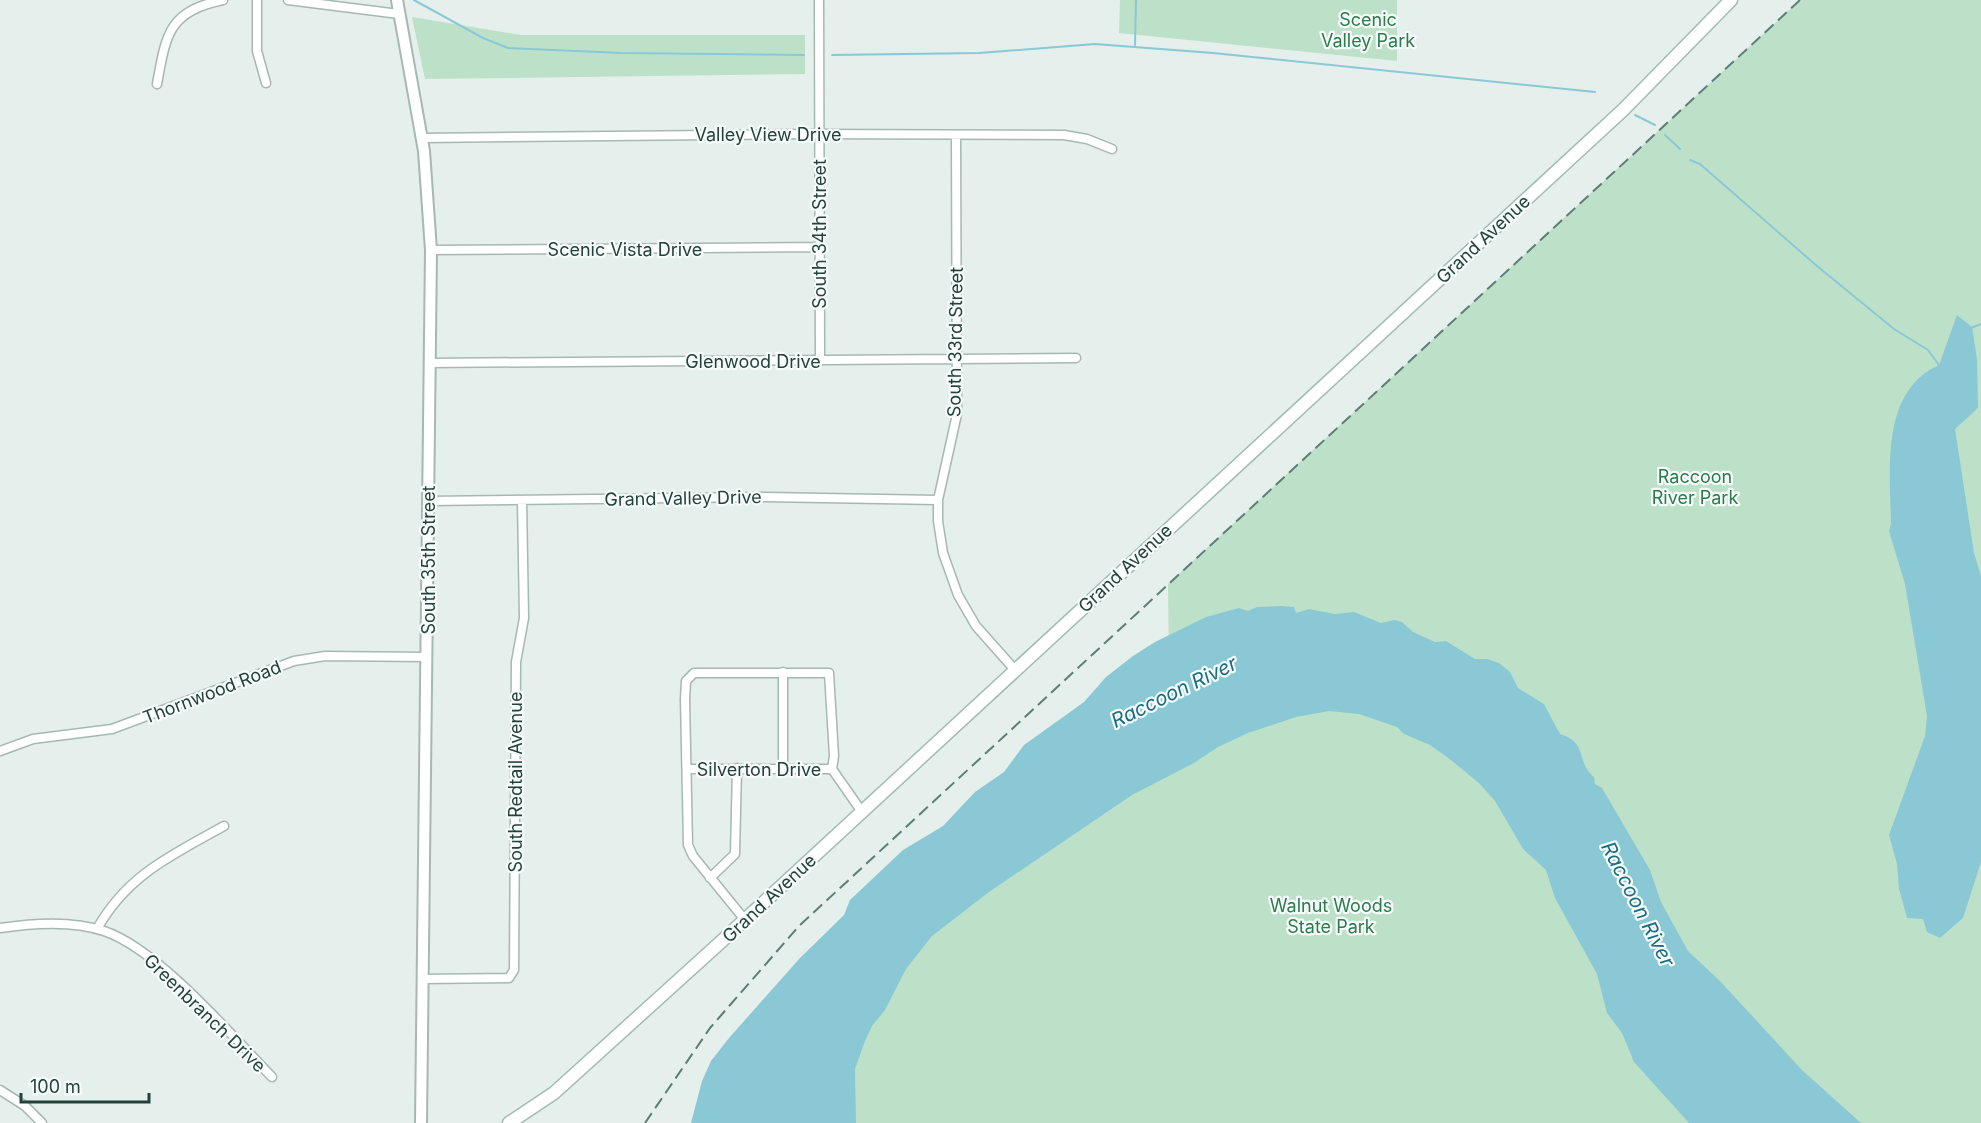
<svg xmlns="http://www.w3.org/2000/svg" width="1981" height="1123" font-family="Inter,sans-serif">
	<style>
		.green { fill: #bde1c8 }
		.water { fill: #8bc8d6 }
		.lines { fill: none; stroke-linecap: round; stroke-linejoin: round }
		.stream { stroke: #8bc8d6; stroke-width: 2 }
		.minor-casing { stroke: #a7b8b3; stroke-width: 11 }
		.tertiary-casing { stroke: #a7b8b3; stroke-width: 14 }
		.secondary-casing { stroke: #a2bbb4; stroke-width: 15 }
		.minor { stroke: #fff; stroke-width: 8 }
		.tertiary { stroke: #fff; stroke-width: 10 }
		.secondary { stroke: #fff; stroke-width: 12 }
		.rail { stroke: #5d7d76; stroke-width: 2; stroke-dasharray: 12 6; stroke-linecap: butt }
		.labels { text-anchor: middle; dominant-baseline: central; stroke-width: 4.5; stroke-linejoin: round; paint-order: stroke }
		.park-label { font-size: 18px; fill: #2a7c4d; stroke: #f6fbf9 }
		.street-label { font-size: 18px; fill: #23423b; stroke: #f6fbf9 }
		.water-label { font-size: 20px; font-style: italic; fill: #186d83; stroke: #f6fbf9 }
	</style>
	<rect width="100%" height="100%" fill="#e5efeb"/>
	<!-- green -->
	<path class="green" d="M1120 0H1397V61L1119 33Z
		M1800 0H1981V1123H1789L1560 750 1169 671 1168 584Z
		M412 17 521 35H805V74L425 79Z
		M1372 698 1441 719 1545 850 1720 1123H803L841 993 1184 739Z"/>
	<!-- water -->
	<path class="water" d="M1957 315 1972 327 1977 359 1978 408 1955 429 1974 553 1981 576V862L1963 918 1940 938 1927 932 1923 919 1907 918 1899 889 1897 864 1889 835 1925 736 1927 716 1905 584 1889 531 1891 524C1890 471 1880 391 1939 365Z
		M1281 606 1294 607 1296 613 1309 609 1335 614 1354 612 1381 623 1394 620 1402 622 1413 632 1435 642 1446 641 1475 659H1487L1499 663 1510 672 1518 688 1544 704 1560 734C1589 743 1575 761 1594 777L1595 784 1602 788 1650 870 1661 902 1688 951 1720 981 1802 1070 1861 1123H1689L1634 1062 1622 1033 1607 1013 1597 974 1555 898 1546 870 1523 849 1495 801 1479 783 1447 757 1430 745 1404 734 1397 727 1359 714 1329 711 1296 717 1248 733 1218 747 1194 763 1132 795 989 892 932 936 906 969 885 1010 872 1026 865 1041 855 1069 856 1123H691L702 1081 711 1061 729 1038 800 958 844 915 850 900 903 850 943 826 975 792 1004 772 1024 745 1084 702 1106 677 1133 656 1155 642 1206 617 1239 608 1248 611 1257 607Z"/>
	<g class="lines">
		<!-- stream -->
		<path class="stream" d="M414 0 483 38 508 48 621 53 804 55
			M1135 45 1136 0
			M832 55 979 53 1095 44 1213 53 1595 92
			M1635 115 1655 125
			M1665 135 1680 149
			M1690 160 1700 164 1817 266 1894 329 1928 350 1939 365
			M1971 328 1981 324"/>
		<defs>
			<path id="minor" d="M257 0V51L266 83
				M288 0 399 14
				M819 0 820 361
				M157 84C166 35 168 11 223 0
				M956 135 957 414 938 500V521L943 553 958 595 976 626 1015 670
				M422 138 808 134 1064 135 1087 139 1112 149
				M431 250 819 247
				M429 363 1076 358
				M428 501 765 497 938 500
				M783 672V769
				M0 751 33 739 112 729 294 661 325 656 427 657
				M687 769H832
				M710 878 735 854 737 768
				M745 920 693 856 688 845 685 699 686 681 694 673H829L834 756 832 769 862 812
				M0 928C33 923 72 920 104 931 158 949 231 1035 272 1077
				M97 929C127 875 172 855 224 826
				M423 979 509 978 514 970 516 662 524 618 522 500
				M0 1090 25 1106 42 1123"/>
			<path id="tertiary" d="M397 0 424 151 431 250 421 1123"/>
			<path id="secondary" d="M509 1123 554 1093 723 940 1623 110 1731 0"/>
		</defs>
		<!-- minor casing -->
		<use href="#minor" class="minor-casing"/>
		<!-- tertiary casing -->
		<use href="#tertiary" class="tertiary-casing"/>
		<!-- secondary casing -->
		<use href="#secondary" class="secondary-casing"/>
		<!-- minor -->
		<use href="#minor" class="minor"/>
		<!-- tertiary -->
		<use href="#tertiary" class="tertiary"/>
		<!-- secondary -->
		<use href="#secondary" class="secondary"/>
		<!-- rail -->
		<path class="rail" d="M645 1123 710 1028 799 926 1800 0"/>
	</g>
	<g class="labels">
		<!-- park labels -->
		<g class="park-label">
			<text x="1368" y="19">Scenic<tspan x="1368" dy="21">Valley Park</tspan></text>
			<text x="1695" y="476">Raccoon<tspan x="1695" dy="21">River Park</tspan></text>
			<text x="1331" y="905">Walnut Woods<tspan x="1331" dy="21">State Park</tspan></text>
		</g>
		<!-- street labels -->
		<g class="street-label">
			<text x="768" y="134">Valley View Drive</text>
			<text transform="translate(819 234) rotate(-90)">South 34th Street</text>
			<text transform="translate(1483 239) rotate(-43)">Grand Avenue</text>
			<text x="625" y="249">Scenic Vista Drive</text>
			<text transform="translate(955 342) rotate(-89)">South 33rd Street</text>
			<text x="753" y="361">Glenwood Drive</text>
			<text transform="translate(683 498) rotate(-1)">Grand Valley Drive</text>
			<text transform="translate(428 560) rotate(-90)">South 35th Street</text>
			<text transform="translate(1125 568) rotate(-43)">Grand Avenue</text>
			<text transform="translate(212 692) rotate(-21)">Thornwood Road</text>
			<text x="759" y="769">Silverton Drive</text>
			<text transform="translate(515 782) rotate(-90)">South Redtail Avenue</text>
			<text transform="translate(769 898) rotate(-43)">Grand Avenue</text>
			<text transform="translate(205 1013) rotate(44)">Greenbranch Drive</text>
		</g>
		<!-- water labels -->
		<g class="water-label">
			<text transform="translate(1174 692) rotate(-26)">Raccoon River</text>
			<text transform="translate(1638 904) rotate(63)">Raccoon River</text>
		</g>
	</g>
	<!-- scale -->
	<path d="M21 1093v9h128v-9" fill="none" stroke="#23423b" stroke-width="3"/>
	<text x="30" y="1093" font-size="18" fill="#23423b" stroke="#f6fbf9" stroke-width="4.5" paint-order="stroke">100 m</text>
</svg>
